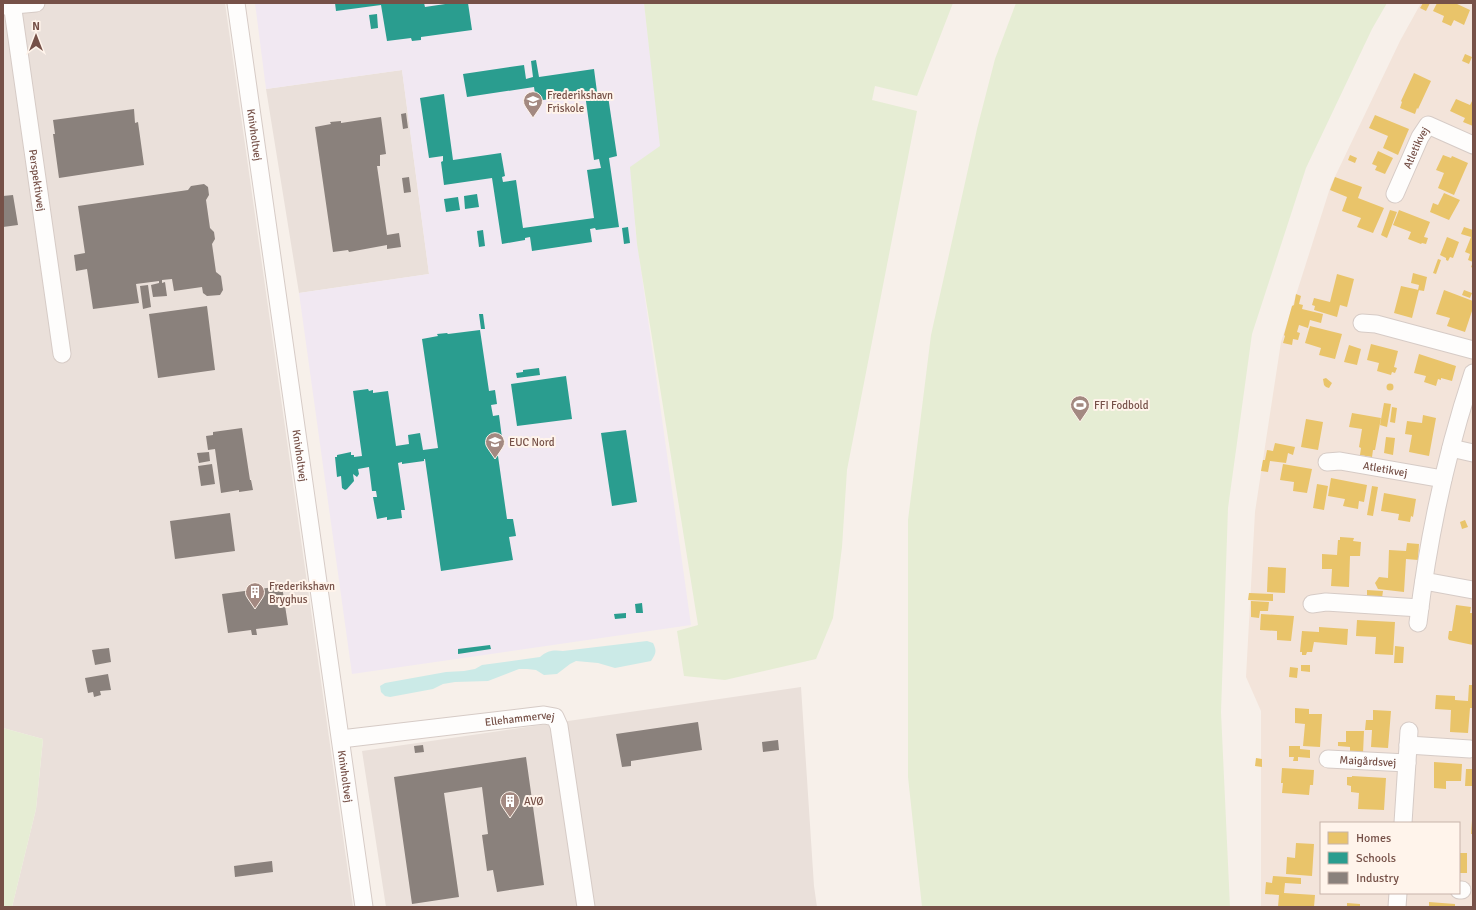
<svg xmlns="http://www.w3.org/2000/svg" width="1476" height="910" font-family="Signika,sans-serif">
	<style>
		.residential { fill: #f3e4da; fill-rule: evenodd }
		.industrial { fill: #eae0da }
		.education { fill: #f1e8f2 }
		.green { fill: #e6edd4 }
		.water { fill: #cbeae7 }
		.homes { fill: #e9c46a }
		.schools { fill: #2a9d8f }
		.industry { fill: #8a817c }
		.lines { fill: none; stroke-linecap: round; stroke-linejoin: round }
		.minor-casing { stroke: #d6cbc6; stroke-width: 19 }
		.minor { stroke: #fefdfc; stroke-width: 17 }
		.labels { text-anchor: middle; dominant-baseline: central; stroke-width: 4; stroke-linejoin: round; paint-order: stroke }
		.poi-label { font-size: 11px; fill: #765148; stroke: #fff4eb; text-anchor: start }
		.street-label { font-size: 11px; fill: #765148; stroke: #fff4eb }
	</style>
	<rect width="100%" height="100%" fill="#f7f0ea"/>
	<!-- residential -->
	<path class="residential" d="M1421 3H1473V907H1261V711L1246 677 1255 512 1281 342 1331 185 1400 41ZM1321 823H1459V893H1321Z"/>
	<!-- industrial -->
	<path class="industrial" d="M3 3H225L353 907H12L36 809 43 739 3 728Z
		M402 70 429 274 299 293 266 89Z
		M801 687 814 886 817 907H386L362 751Z"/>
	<!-- education -->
	<path class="education" d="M255 3H644L661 146 635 227 691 625 352 674 299 293 429 274 402 70 266 89Z"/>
	<!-- green -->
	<path class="green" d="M644 3H953L917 96 875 86 872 100 917 111 847 470 842 547 833 618 816 659 725 680 684 676 677 631 698 625 637 244 630 167 660 146Z
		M1016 3H1387L1372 29 1306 168 1252 334 1228 508 1221 712 1230 907H922L908 777V520L931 335 977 129 995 59Z
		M3 728 43 739 36 809 12 907H3Z"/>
	<!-- water -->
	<path class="water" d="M647 641 653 643C657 651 656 654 651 661L615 668 598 663 576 661 570 664 557 674 544 675 536 670 527 669H519L488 681 455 682 443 684 433 689 390 697 385 696 381 692 380 686 385 683 446 672 464 671 475 669 482 665 540 657C548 650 554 650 563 651Z"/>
	<!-- homes -->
	<path class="homes" d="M1423 3H1430L1426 11 1420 8Z
		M1437 3H1455L1470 10 1464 25 1454 20 1451 26 1442 22 1444 16 1433 11Z
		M1465 54 1472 57 1469 64 1462 61Z
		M1414 73 1431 81 1418 109 1417 108 1415 114 1400 108 1402 102 1401 101Z
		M1456 99 1470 105 1473 99V126L1463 122 1465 118 1450 111Z
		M1375 115 1409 129 1398 155 1383 148 1388 136 1369 128Z
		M1378 151 1393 158 1385 174 1375 170 1377 166 1372 164Z
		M1350 155 1357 158 1355 163 1348 160Z
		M1443 155 1451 158 1452 156 1468 163 1454 195 1438 188 1444 173 1436 170Z
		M1335 177 1362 187 1358 198 1384 208 1373 233 1357 227 1361 218 1342 211 1347 197 1330 190Z
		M1444 193 1460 200 1449 220 1430 212 1433 203 1438 205Z
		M1390 210 1397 212 1387 238 1381 235Z
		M1399 210 1430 222 1424 237 1428 238 1426 244 1422 243 1421 244 1408 239 1411 232 1393 225Z
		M1464 227 1473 230V268L1471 267 1473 262 1468 260 1470 254 1465 252 1471 237 1461 234Z
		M1447 237 1459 242 1453 258 1450 257 1448 261 1446 260V258L1440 255Z
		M1438 259 1441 260 1436 274 1433 273Z
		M1413 273 1427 277 1424 291 1418 290 1419 285 1411 283Z
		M1337 274 1354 279 1347 307 1340 305 1337 317 1314 310 1315 306 1312 305 1314 298 1330 302Z
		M1401 286 1419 290 1412 318 1394 313Z
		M1444 290 1473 301V308L1465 332 1447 326 1450 318 1436 314Z
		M1464 290 1472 293 1470 298 1462 295Z
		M1296 294 1301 296 1299 304 1303 305 1302 309 1323 314 1321 323 1310 320 1308 328 1299 325 1297 332 1300 333 1298 340 1293 339 1292 345 1283 343 1285 336 1284 335 1292 306 1294 305Z
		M1310 326 1342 334 1335 359 1319 355 1321 348 1305 343Z
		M1371 344 1398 351 1394 367 1397 368 1395 373 1392 372 1391 375 1377 371 1379 363 1367 360Z
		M1349 345 1361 349 1357 365 1344 362Z
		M1419 354 1456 366 1452 381 1441 378V380L1438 379 1436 386 1424 382 1426 376 1414 373Z
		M1326 378 1332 383 1329 388 1326 387 1324 385 1323 379Z
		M1386.5 387a3.5 3.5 0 1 1 7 0a3.5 3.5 0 1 1-7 0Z
		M1384 403 1391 404 1387 427 1380 425Z
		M1392 407 1397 408 1395 423 1390 422Z
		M1352 413 1381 418 1375 450H1373L1372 457 1360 455 1361 448 1359 447 1362 429 1349 427Z
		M1423 415 1436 418 1429 456 1409 452 1412 435 1405 434 1407 421 1422 423Z
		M1306 419 1323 422 1318 450 1301 447Z
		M1386 437 1395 438 1393 455 1384 453Z
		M1275 443 1295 447 1293 455 1288 453 1286 463 1270 461 1268 472 1261 471 1263 460H1265L1267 450 1273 451Z
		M1283 464 1312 469 1307 493 1293 491 1294 482 1280 480Z
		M1331 478 1367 485 1364 502 1359 501 1358 509 1343 506 1345 499 1328 496Z
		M1317 484 1328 486 1324 510 1313 508Z
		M1372 486 1378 487 1373 516 1367 515Z
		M1384 493 1416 499 1413 517 1411 516 1410 522 1398 520 1399 514 1381 511Z
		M1465 520 1468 527 1462 529 1460 522Z
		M1340 537 1354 538 1353 541 1361 542 1360 556H1350L1349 587 1331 586 1332 569H1322V554L1337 555 1338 540H1340Z
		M1407 543 1419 544 1418 560 1406 559 1404 592 1378 589 1375 583 1379 577 1388 578 1389 550 1406 551Z
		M1268 567 1286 568 1285 593 1267 592Z
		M1367 590 1383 591 1382 598 1367 596Z
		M1249 593 1273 594V601L1248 600Z
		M1251 601 1269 602 1268 611H1260L1259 618 1251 617Z
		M1456 605 1471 607 1470 613H1473V645L1449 640 1448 638 1449 631H1452Z
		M1261 614 1294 616 1291 641 1277 640V631L1260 630Z
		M1357 620 1395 622 1393 655 1375 654 1376 637 1356 636Z
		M1319 627 1348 629 1347 645 1314 642 1312 652H1307L1306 655H1302V652H1300L1302 631 1319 632Z
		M1395 646 1404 647 1403 663H1394Z
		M1301 665H1310V672L1301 671Z
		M1290 667 1298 668 1297 678 1289 677Z
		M1469 685H1473V708H1470L1468 733 1450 732 1451 710 1435 709 1436 695 1455 696V700L1468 701Z
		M1295 708 1309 709V714H1322L1320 747 1303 746 1305 724 1295 723Z
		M1373 710 1391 711 1388 748 1371 747 1372 730H1365L1366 720H1373Z
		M1346 731H1364L1363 754H1350V747L1338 746V742H1346Z
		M1289 746H1300V749L1310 750V758L1298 757V761H1293L1294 757H1289Z
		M1256 758 1262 759V767L1255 766Z
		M1434 762 1462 764 1461 781H1446V789L1434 788Z
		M1282 768 1314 770 1313 785H1310L1309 795 1282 793 1283 783H1281Z
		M1466 769H1473L1472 786H1465Z
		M1352 776 1386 778 1384 810 1358 809 1359 793 1351 792V786L1347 785V777H1352Z
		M1472 820H1473V834H1471Z
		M1296 843 1314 844 1312 876 1286 874 1287 857 1295 858Z
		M1460 853H1467V873H1459Z
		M1273 876 1301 878V884L1285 883 1284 893 1315 895 1314 907H1278L1279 895 1265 894 1266 882 1272 883Z
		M1429 902 1455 904V907H1429Z
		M1347 903 1360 904V906L1362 907H1347Z"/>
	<!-- schools -->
	<path class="schools" d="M335 3H424L425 7 452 3H468L472 30 421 37V40L412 41 411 38 387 41 381 5 336 11Z
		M377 14 378 28 371 29 369 15Z
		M536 60 539 77 594 69 597 92H594L595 98 608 96 617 156 609 158 619 227 596 230 595 228 590 229 592 242 532 251 530 237 525 238V240L502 244 492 178 444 185 441 162 443 161V156L429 158 420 98 444 94 453 160 501 153 505 176 502 177 503 182 516 180 523 228 594 218 587 170 601 168 599 159 594 160 585 94 536 101 534 87 467 97 463 74 524 65 526 79 533 77 531 61Z
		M477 194 479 207 465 209 464 196Z
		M458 197 460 210 446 212 444 199Z
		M628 227 630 243 624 244 622 228Z
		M483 230 485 246 479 247 477 231Z
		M479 314H483L485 329H481Z
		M480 330 489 391 495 390 497 404 491 405 493 416 499 415 502 438 496 439V442H494L495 449H497L507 519H513L516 536 509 537 513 560 441 571 425 459H424V461L402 464V462L398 463 405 510H401L402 518 387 520V517L377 519 373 497H377L376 491H372L369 467 358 469 359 474 357 477 353 474 354 481 347 489 345 490 342 488 341 476 337 477 335 457H337V455L351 452V455H354V457L362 456 353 391 368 389 369 391 373 390V393L388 391 396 446 409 444 408 435 420 433 423 450 438 448 422 339 438 336 437 334 447 333 448 334Z
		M539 368 540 375 517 378 516 373 523 372V370Z
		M566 376 572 419 517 426 511 384Z
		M626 430 637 502 612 506 601 433Z
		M642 603 643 613H636L635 604Z
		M626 613V618L615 619 614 614Z
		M490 645 491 649 458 654V649Z"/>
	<!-- industry -->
	<path class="industry" d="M134 109 135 123 138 122 144 165 59 178 53 134H55L53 120Z
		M406 113 408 128 403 129 401 114Z
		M381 117 386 154 380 155V166H377L387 235 399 233 401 247 387 249V245L349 252 348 250 333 252 315 127 331 124 330 122 341 121V123Z
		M409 177 411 192 404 193 402 178Z
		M204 184 208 187 209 195 206 200 210 228 214 232 215 239 212 244 216 272 221 276 223 290 220 295 207 296 203 293 202 287 174 291 172 279 162 280V283L165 282 167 296 153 297 151 285 159 283V281L136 284 139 303 93 309 87 269 76 271 74 255 85 253 78 206 188 190 191 186Z
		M13 195 18 225 3 227V196Z
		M148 285 151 307 143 309 140 286Z
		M207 306 215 370 158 378 149 314Z
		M242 428 250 480H251L253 490 239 492V490L221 493 215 449 208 450 206 436 213 435V432Z
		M209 452 210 461 199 463 197 453Z
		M212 464 215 484 201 486 198 466Z
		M230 513 235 551 175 559 170 521Z
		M282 586 288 625 256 629 257 635H252L251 630 228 633 222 594Z
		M109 648 111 662 95 665 92 650Z
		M108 674 111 690 100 691 101 695 94 697 93 692 88 693 85 678Z
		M698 722 702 750 631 761V766L622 767 616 734Z
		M778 740 779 750 763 752 762 742Z
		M423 745 424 752 415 753 414 746Z
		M526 757 544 885 497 892 493 870 487 871 482 835 488 834 482 787 444 793 459 897 412 904 394 777Z
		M272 861 273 872 235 877 234 866Z"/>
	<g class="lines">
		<defs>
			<g id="minor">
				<path id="s1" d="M12 3 62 354"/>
				<path id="s2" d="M236 3 364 907"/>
				<path d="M3 6 36 3"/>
				<path id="s3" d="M1395 194 1420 137 1428 125 1473 145"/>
				<path d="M1362 323 1376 324 1473 350"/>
				<path d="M1451 448 1473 453"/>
				<path id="s4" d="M1327 462 1340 461 1443 479"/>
				<path d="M1424 581 1473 590"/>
				<path d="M1312 604 1326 602 1420 608"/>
				<path d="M1418 623C1428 539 1446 454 1473 373"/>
				<path id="s5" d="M341 739 544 715 555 717 559 726 586 907"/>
				<path d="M1408 745 1470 749"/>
				<path id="s6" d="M1328 759 1407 763"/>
				<path d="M1403 823 1409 731"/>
				<path d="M1459 890H1462"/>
				<path d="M1397 907 1398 893"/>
			</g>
		</defs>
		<!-- minor casing -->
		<use href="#minor" class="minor-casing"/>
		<!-- minor -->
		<use href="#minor" class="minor"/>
	</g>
	<!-- icons -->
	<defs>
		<symbol id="school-pin" viewBox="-11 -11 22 30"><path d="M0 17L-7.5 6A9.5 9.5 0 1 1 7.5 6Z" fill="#a38981" stroke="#fff4eb"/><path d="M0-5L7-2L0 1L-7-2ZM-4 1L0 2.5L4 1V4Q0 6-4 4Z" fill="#fff"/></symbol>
		<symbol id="stadium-pin" viewBox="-11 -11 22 30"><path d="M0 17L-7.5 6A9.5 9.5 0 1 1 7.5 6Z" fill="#a38981" stroke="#fff4eb"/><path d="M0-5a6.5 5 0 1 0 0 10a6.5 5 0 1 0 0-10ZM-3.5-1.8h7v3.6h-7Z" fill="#fff"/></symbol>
		<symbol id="university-pin" viewBox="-11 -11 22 30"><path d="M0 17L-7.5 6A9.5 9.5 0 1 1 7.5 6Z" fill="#a38981" stroke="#fff4eb"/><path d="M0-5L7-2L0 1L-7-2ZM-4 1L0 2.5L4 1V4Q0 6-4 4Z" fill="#fff"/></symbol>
		<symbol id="building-pin" viewBox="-11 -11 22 30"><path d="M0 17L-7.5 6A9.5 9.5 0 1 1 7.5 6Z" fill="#a38981" stroke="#fff4eb"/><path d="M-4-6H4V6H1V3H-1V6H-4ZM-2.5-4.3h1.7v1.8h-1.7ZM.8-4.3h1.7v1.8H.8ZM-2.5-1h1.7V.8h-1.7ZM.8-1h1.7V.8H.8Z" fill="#fff"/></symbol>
	</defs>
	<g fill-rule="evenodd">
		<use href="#school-pin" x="522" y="90" width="22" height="30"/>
		<use href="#stadium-pin" x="1069" y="394" width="22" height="30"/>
		<use href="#university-pin" x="484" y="431" width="22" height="30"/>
		<use href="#building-pin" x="244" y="581" width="22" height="30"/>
		<use href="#building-pin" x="499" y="790" width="22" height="30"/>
	</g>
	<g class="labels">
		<!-- poi labels -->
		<g class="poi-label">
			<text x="547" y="95">Frederikshavn<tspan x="547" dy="13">Friskole</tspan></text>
			<text x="1094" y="405">FFI Fodbold</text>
			<text x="509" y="442">EUC Nord</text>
			<text x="269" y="586">Frederikshavn<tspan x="269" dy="13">Bryghus</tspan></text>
			<text x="524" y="801">AVØ</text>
		</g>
		<!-- street labels -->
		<g class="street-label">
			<text stroke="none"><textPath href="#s2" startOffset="133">Knivholtvej</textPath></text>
			<text stroke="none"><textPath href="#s3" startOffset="51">Atletikvej</textPath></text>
			<text stroke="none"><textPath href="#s1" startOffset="179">Perspektivvej</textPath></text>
			<text stroke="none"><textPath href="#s2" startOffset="457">Knivholtvej</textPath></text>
			<text stroke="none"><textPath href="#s4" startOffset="59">Atletikvej</textPath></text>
			<text stroke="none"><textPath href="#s5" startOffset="180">Ellehammervej</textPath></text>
			<text stroke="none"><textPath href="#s6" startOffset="40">Maigårdsvej</textPath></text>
			<text stroke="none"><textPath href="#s2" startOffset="781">Knivholtvej</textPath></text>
		</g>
	</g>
	<!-- border -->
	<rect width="1476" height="910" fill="none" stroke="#765148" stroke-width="8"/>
	<!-- legend -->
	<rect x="1320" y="822" width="140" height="72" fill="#fff4eb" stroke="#c8b3aa"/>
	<rect x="1328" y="832" width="20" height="12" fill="#e9c46a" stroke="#c8b3aa"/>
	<text x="1356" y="842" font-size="12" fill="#765148">Homes</text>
	<rect x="1328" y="852" width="20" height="12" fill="#2a9d8f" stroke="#c8b3aa"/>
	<text x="1356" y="862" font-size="12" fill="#765148">Schools</text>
	<rect x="1328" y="872" width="20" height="12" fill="#8a817c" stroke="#c8b3aa"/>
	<text x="1356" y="882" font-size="12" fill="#765148">Industry</text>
	<!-- north arrow -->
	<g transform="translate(36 36)" stroke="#fff4eb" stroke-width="3" paint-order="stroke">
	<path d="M0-3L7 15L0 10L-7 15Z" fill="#765148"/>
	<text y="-6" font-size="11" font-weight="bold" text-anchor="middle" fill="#765148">N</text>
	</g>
</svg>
